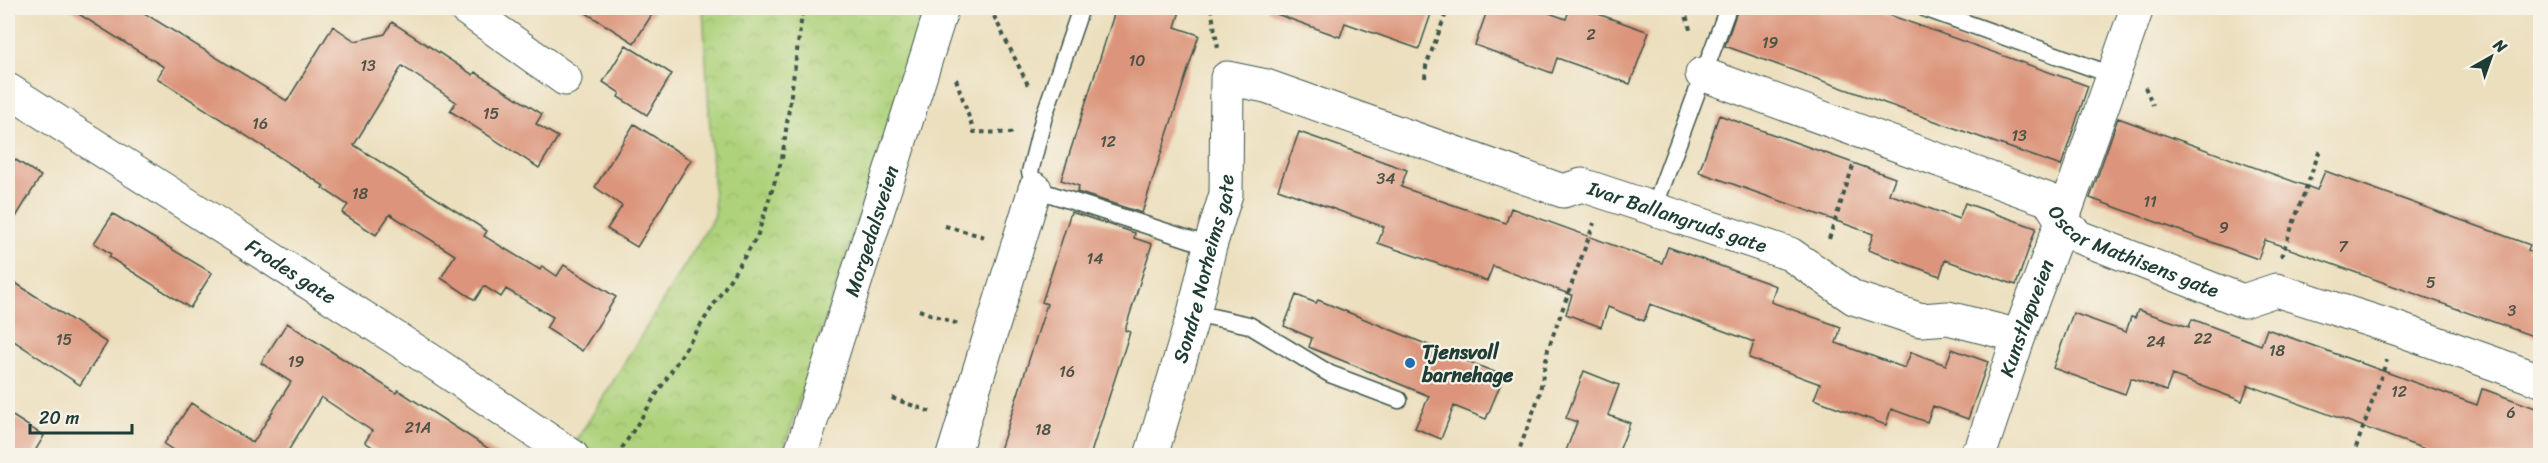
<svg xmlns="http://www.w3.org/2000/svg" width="2548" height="463" font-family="Sriracha,sans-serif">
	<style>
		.park { fill: url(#park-crowns); stroke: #668858; stroke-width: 1.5 }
		.building { fill: #dc957b }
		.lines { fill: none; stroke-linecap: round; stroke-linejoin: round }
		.lane-casing { stroke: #3e5549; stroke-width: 19 }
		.street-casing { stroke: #3e5549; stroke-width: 35 }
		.secondary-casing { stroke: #3e5549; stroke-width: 35 }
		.path { stroke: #3e5549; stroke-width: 4; stroke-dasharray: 4.5 4.5; stroke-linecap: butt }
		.lane { stroke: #fff; stroke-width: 16 }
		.street { stroke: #fff; stroke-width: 33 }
		.secondary { stroke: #fff; stroke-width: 33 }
		.poi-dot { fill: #1f6fb2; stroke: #f7f3e8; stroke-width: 2 }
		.labels { text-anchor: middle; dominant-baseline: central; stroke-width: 4.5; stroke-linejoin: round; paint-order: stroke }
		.number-label { font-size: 16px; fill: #4e5346 }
		.street-label { font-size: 20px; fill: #1f3d34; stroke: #f7f3e8 }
		.poi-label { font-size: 20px; font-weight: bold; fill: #1f3d34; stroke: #f7f3e8; text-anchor: start }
	</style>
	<defs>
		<pattern id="park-crowns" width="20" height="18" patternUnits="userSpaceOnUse" patternTransform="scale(1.5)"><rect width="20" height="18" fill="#aed27b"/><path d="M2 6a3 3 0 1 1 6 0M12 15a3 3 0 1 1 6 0" fill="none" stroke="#95b56b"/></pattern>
	</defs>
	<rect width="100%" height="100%" fill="#f7f3e8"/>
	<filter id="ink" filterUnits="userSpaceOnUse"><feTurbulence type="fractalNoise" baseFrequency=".0167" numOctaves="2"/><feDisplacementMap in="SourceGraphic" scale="12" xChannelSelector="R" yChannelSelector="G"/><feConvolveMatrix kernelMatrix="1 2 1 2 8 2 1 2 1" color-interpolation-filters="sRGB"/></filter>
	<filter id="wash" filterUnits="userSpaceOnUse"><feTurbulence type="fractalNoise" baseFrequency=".008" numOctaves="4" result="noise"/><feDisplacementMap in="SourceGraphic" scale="24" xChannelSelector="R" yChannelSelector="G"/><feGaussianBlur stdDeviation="1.35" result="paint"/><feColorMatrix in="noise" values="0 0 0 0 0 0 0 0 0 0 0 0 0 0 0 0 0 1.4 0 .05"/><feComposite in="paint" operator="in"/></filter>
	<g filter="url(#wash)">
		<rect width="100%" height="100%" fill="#ecdfbe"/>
		<!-- park -->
		<path class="park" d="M703 8H925L782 455 567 456 715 216Z"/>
		<g id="blocks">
			<!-- building -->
			<path class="building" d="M69 8H136L287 101 333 26 355 41 385 34 392 22 473 75 475 72 542 114 536 124 558 137 539 168 450 111 456 102 402 66 354 145 487 231 484 236 540 270 542 266 557 276 564 265 616 297 582 351 546 328 553 317 506 289 501 297 484 286 475 300 441 278 455 255 390 214 376 235 342 213 348 205 322 188 324 186 157 78 164 67Z
				M578 8H656L634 43Z
				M1116 8H1181L1175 27 1199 35 1142 213 1077 192 1079 186 1061 180Z
				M1269 8H1433L1419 49 1345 23 1340 37 1268 11Z
				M1488 8H1535L1566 19 1570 8H1581L1649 32 1630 84 1557 58 1552 73 1475 45Z
				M1738 8H1870L2088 86 2061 166 1725 46Z
				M626 45 672 74 647 115 618 97 620 93 603 82Z
				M1719 115 1895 178 1889 194 1959 219 1965 203 2036 228 2016 285 1945 260 1940 276 1868 250 1873 234 1699 172Z
				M2118 118 2317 190 2325 171 2530 245 2528 250 2541 255V339L2265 240 2258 259 2090 198Z
				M634 124 691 160 637 247 607 229 622 206 595 187Z
				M1299 132 1407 170 1401 187 1506 223 1511 208 1662 263 1668 247 1776 286 1771 302 1841 327 1836 343 1905 368 1911 352 1946 365 1952 349 1988 362 1968 419 1933 406 1927 422 1891 409 1886 425 1814 399 1820 384 1749 358 1754 342 1650 304 1644 321 1608 307 1601 327 1566 314 1572 295 1493 266 1487 281 1378 243 1384 227 1278 189Z
				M8 155 41 176 8 230Z
				M1071 212 1135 233 1134 238 1152 244 1125 330 1130 332 1090 456H998L1047 304 1042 302Z
				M113 214 212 273 190 308 109 257 111 254 94 243Z
				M8 278 107 343 80 385 8 337Z
				M1296 295 1316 303 1318 300 1504 376 1486 419 1454 406 1441 439 1415 428 1429 396 1309 347 1312 338 1284 326Z
				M2138 310 2189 327 2192 319 2261 345 2267 329 2477 405 2482 389 2486 390 2541 410V456H2444L2248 385 2242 401 2172 375 2166 391 2131 378 2125 394 2053 368 2073 313 2126 332 2131 317 2135 318Z
				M287 323 396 393 398 390 500 456H386L365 442 372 431 321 397 285 456H182L164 444 191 403 253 443 291 382 261 363Z
				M1584 371 1619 385 1608 415 1630 423 1617 456H1564L1577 422 1566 418Z
				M8 413 44 436 32 456H8Z"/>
		</g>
	</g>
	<g filter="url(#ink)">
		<use href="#blocks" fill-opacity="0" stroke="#3e5549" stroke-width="1.5"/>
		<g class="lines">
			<defs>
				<path id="lane" d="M1081 8 1044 116 1030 172 1035 189 1210 246
					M1924 8 2112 75
					M1654 208 1728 8
					M1194 313 1249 325 1330 374 1399 400"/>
				<g id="street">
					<path d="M465 8 565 79"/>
					<path id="s1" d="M1702 74 2049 200 2062 221 2079 237 2243 301 2276 290 2398 329 2540 380"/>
					<path id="s2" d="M8 90 433 362 572 456"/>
					<path d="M953 456 1035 189"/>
					<path id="s3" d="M1151 456 1194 313 1210 246 1226 194 1227 78 1266 86 1563 191 1582 185 1790 254 1854 298 1921 320 1948 318 2019 336"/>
					<path id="s4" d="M1975 456 1981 450 2019 336 2062 221 2137 8"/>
				</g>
				<g id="secondary">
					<path id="s5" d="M800 456 942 8"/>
				</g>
			</defs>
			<!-- lane casing -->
			<use href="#lane" class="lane-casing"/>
			<!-- street casing -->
			<use href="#street" class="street-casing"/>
			<!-- secondary casing -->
			<use href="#secondary" class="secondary-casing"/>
			<!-- path -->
			<path class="path" d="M990 8 1028 85
				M1211 8 1218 48
				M1684 8 1691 33
				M1425 78 1426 66 1448 8
				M956 79 974 132 1010 133 1015 131
				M2145 87 2153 105
				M945 226 985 237
				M1829 239 1854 163
				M2281 257 2321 147
				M919 310 958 324
				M892 398 931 412
				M617 456 757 237 782 159 803 8
				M1517 456 1539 396 1548 349 1594 223
				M2353 456 2387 360"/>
			<!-- lane -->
			<use href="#lane" class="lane"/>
			<!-- street -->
			<use href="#street" class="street"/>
			<!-- secondary -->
			<use href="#secondary" class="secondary"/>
		</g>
	</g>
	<!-- markers -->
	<circle class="poi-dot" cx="1410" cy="363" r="6"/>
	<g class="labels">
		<!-- number labels -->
		<g class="number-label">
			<text x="1591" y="34">2</text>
			<text x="1770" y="42">19</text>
			<text x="1137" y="60">10</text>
			<text x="368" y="65">13</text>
			<text x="491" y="113">15</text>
			<text x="260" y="123">16</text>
			<text x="2019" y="135">13</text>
			<text x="1108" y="141">12</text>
			<text x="1386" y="178">34</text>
			<text x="360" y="193">18</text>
			<text x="2150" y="201">11</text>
			<text x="2224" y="227">9</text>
			<text x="2343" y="246">7</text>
			<text x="1095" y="258">14</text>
			<text x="2431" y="282">5</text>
			<text x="2512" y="310">3</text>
			<text x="2203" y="338">22</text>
			<text x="64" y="339">15</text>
			<text x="2156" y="341">24</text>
			<text x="2277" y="350">18</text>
			<text x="296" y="361">19</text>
			<text x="1067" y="371">16</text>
			<text x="2399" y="391">12</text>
			<text x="2511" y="412">6</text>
			<text x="418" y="427">21A</text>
			<text x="1043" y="429">18</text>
		</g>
		<!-- street labels -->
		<g class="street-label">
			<text stroke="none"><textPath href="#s3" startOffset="864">Ivar Ballangruds gate</textPath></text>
			<text stroke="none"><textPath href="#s5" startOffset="236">Morgedalsveien</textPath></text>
			<text stroke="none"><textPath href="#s1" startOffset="472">Oscar Mathisens gate</textPath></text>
			<text stroke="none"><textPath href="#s3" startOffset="195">Sondre Norheims gate</textPath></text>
			<text stroke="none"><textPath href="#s2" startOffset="336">Frodes gate</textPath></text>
			<text stroke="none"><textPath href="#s4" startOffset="148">Kunstløpveien</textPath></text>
		</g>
		<!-- poi labels -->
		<g class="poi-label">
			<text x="1422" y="352">Tjensvoll<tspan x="1422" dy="23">barnehage</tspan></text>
		</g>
	</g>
	<!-- margin -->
	<rect width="2548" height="463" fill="none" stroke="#f7f3e8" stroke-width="30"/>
	<!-- north arrow -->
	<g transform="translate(2491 57) rotate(40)" stroke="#f7f3e8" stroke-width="4.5" paint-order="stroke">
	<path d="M0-4.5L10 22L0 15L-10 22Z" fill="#1f3d34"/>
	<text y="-9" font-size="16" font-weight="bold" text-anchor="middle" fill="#1f3d34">N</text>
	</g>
	<!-- scale -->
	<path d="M30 424v9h102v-9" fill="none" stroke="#1f3d34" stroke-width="3"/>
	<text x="39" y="424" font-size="18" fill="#1f3d34" stroke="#f7f3e8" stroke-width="4.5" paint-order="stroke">20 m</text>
</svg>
